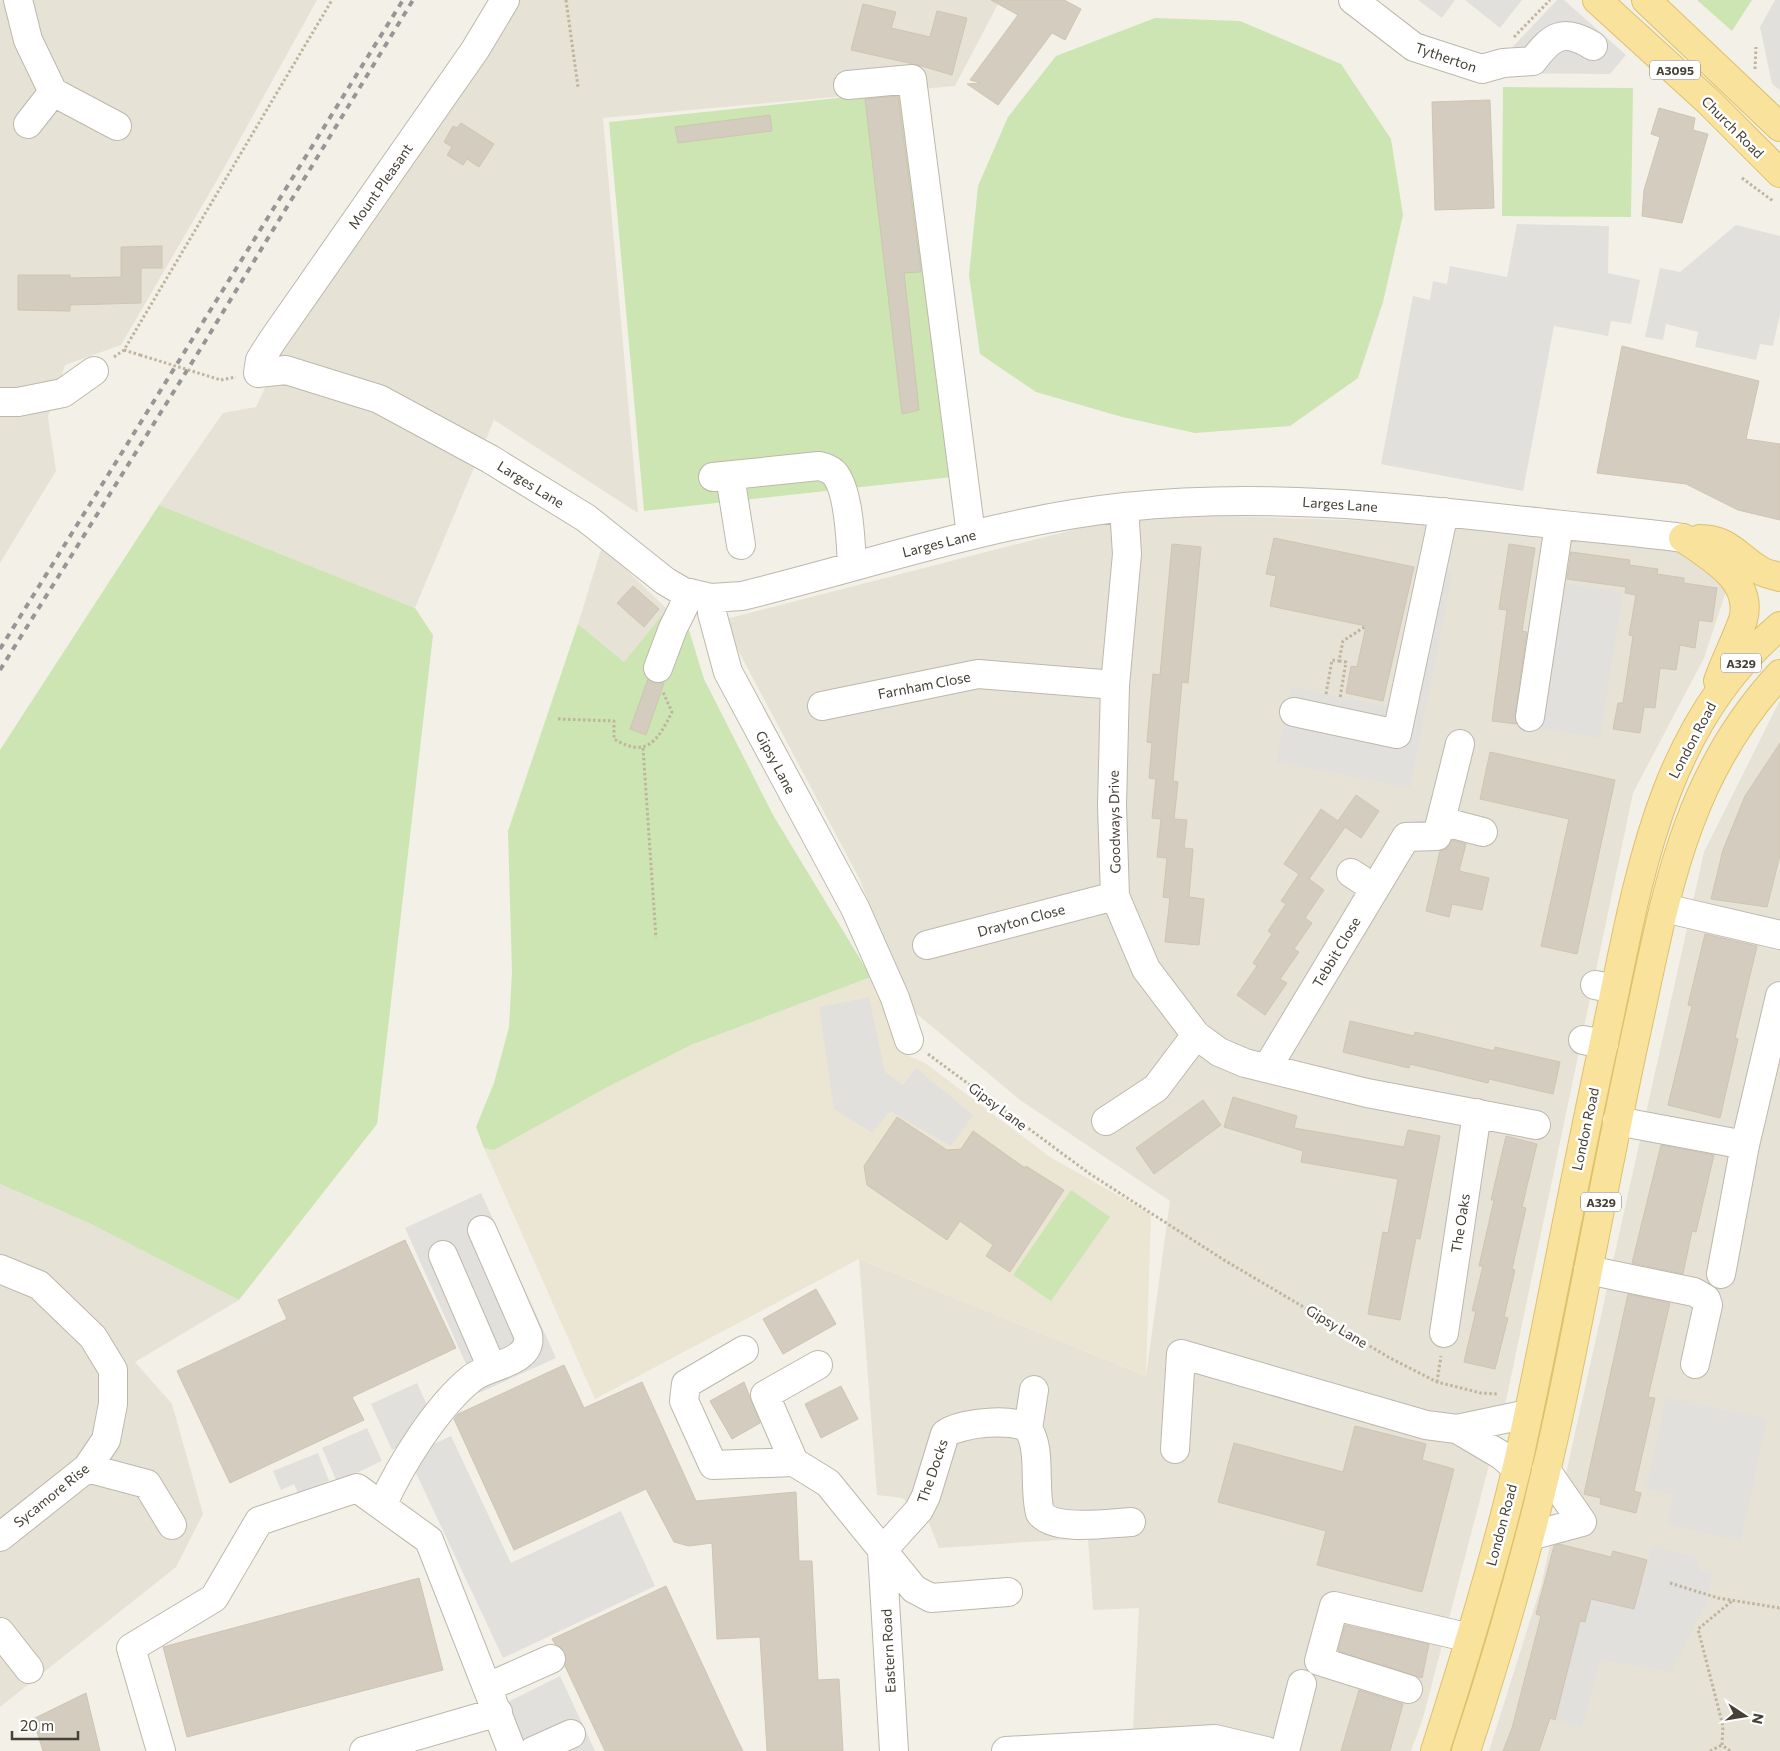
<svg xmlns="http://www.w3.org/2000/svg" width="1780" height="1751" font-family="Commissioner,sans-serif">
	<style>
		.residential { fill: #e7e2d6 }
		.education { fill: #ebe6d3 }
		.green { fill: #cce5b3 }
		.parking { fill: #e2e0dc }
		.building { fill: #d4ccbe; stroke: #cec5b1 }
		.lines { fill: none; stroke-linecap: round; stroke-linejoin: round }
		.minor-casing { stroke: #beb8ab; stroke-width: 30 }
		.major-casing { stroke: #ddc16c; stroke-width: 30 }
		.path { stroke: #bfb59d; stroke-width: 3; stroke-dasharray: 2.5 2.5; stroke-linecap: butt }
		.minor { stroke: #fff; stroke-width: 28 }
		.major { stroke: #f9e29b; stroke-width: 28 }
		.rail { stroke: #969696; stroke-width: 4; stroke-dasharray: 6 6; stroke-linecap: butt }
		.path-bridge { stroke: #bfb59d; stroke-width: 3; stroke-dasharray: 2.5 2.5; stroke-linecap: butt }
		.labels { text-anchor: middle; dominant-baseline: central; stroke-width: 5; stroke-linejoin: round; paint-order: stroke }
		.shield { fill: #fff; stroke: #7e7a73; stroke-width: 1 }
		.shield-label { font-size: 12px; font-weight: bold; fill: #464137 }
		.street-label { font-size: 14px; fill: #464137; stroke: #fff }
	</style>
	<rect width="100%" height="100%" fill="#f3f0e8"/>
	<!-- residential -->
	<path class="residential" d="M0 0H317L224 168 121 345 65 365 48 417 56 471 0 563Z
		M514 0H1000L955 86 603 118 638 513 494 420 415 608 159 505 223 413 256 407 288 339Z
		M1138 513 1498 525 1671 546 1732 573 1704 658 1633 793 1507 1396 1423 1718 1411 1751H1107L1132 1749 1139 1608 1093 1610 1088 1538 939 1548 927 1518 902 1498 877 1495 859 1259 1146 1376 1170 1201 1020 1100 911 1009 859 878 722 620Z
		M602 546 667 609 624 662 578 624Z
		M1780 700V1751H1489L1541 1586 1704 852Z
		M0 1184 89 1223 239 1300 135 1362 172 1404 203 1514 176 1567 0 1707Z"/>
	<!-- education -->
	<path class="education" d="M871 977 900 1052 925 1063 1050 1157 1151 1214 1146 1376 859 1259 595 1399 484 1148 494 1150 604 1089 691 1045Z"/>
	<!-- green -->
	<path class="green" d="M1697 0H1752L1732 31Z
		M1155 18 1240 21 1341 64 1391 139 1403 215 1383 302 1358 378 1290 426 1195 433 1122 417 1036 392 980 354 969 275 978 186 1008 117 1056 56Z
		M1503 87 1633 88 1631 217 1502 216Z
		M904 91 952 477 644 511 609 122Z
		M159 505 415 608 433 635 377 1124 239 1300 89 1223 0 1184V750Z
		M667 609 688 627 704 679 773 815 871 977 691 1045 604 1089 494 1150 484 1148 476 1127 494 1083 509 1027 512 972 508 831 578 624 624 662Z
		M1071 1190 1110 1217 1051 1301 1013 1275Z"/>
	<!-- parking -->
	<path class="parking" d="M1418 0H1455L1442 18Z
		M1465 0H1522L1500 28Z
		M1557 0H1564L1626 55 1610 74 1506 73V54Z
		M1775 0H1780V90L1772 84 1760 27Z
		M1517 224 1609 226 1608 273 1640 280 1631 324 1611 321 1608 336 1554 326 1523 491 1381 464 1413 296 1430 300 1433 281 1447 284 1450 266 1507 277Z
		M1736 225 1780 236V313L1773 346 1760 344 1756 360 1695 347 1698 332 1666 324 1663 340 1645 337 1660 268 1680 272Z
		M1417 564 1453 572 1410 788 1276 762 1291 687 1389 707Z
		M1562 583 1623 593 1600 738 1539 729Z
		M869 997 885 1072 903 1085 916 1068 973 1115 951 1146 890 1111 872 1133 834 1109 819 1007Z
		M481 1193 556 1358 479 1393 405 1228Z
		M417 1383 438 1429 392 1450 371 1404Z
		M1666 1397 1767 1419 1741 1541 1667 1525 1673 1495 1646 1489Z
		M367 1428 382 1461 337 1482 322 1448Z
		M451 1436 511 1563 621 1511 655 1586 503 1658 408 1456Z
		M318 1453 329 1481 298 1493 294 1484 281 1490 273 1471Z
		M1652 1546 1695 1557 1701 1570 1713 1573 1705 1605 1671 1672 1600 1660 1582 1728 1555 1720 1580 1621 1585 1622 1591 1599 1634 1609Z
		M560 1676 595 1751H522L506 1703Z"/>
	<!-- building -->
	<path class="building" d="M991 0H1064L1081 9 1065 40 1052 33 998 105 967 84 981 83 970 80 1018 15Z
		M863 4 896 12 891 28 930 37 937 11 967 18 952 75 918 65 851 50Z
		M898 96 921 272 904 273 919 410 902 414 865 99Z
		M1490 100 1494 208 1435 210 1432 102Z
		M1659 108 1695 118 1693 130 1708 134 1682 223 1642 216 1644 190 1660 137 1651 134Z
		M770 115 772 131 678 143 675 127Z
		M461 123 494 144 479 167 467 159 463 165 447 155 452 147 444 142 453 126 457 128Z
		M162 246V268H141V303L70 305V311L18 310V275H70V278L121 277V247Z
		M1622 346 1759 381 1746 439 1780 444V520L1738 510 1686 484 1597 473Z
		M1274 538 1414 567 1383 701 1346 693 1351 666 1357 667 1366 626 1270 606 1276 576 1266 574Z
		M1172 544 1201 547 1188 683 1182 682 1173 781 1178 782 1174 819 1187 820 1184 848 1193 849 1189 897 1204 899 1199 945 1165 942 1170 898 1163 897 1167 858 1157 857 1161 819 1152 818 1156 779 1149 778 1152 743 1147 742 1153 674 1160 675Z
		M1509 544 1535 548 1522 631 1527 632 1515 715 1517 724 1492 721 1507 610 1499 609Z
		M1571 552 1630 560 1629 565 1658 569 1657 574 1684 578V583L1717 588 1712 622 1699 620 1695 648 1680 645 1676 670 1660 668 1655 708 1644 707 1640 733 1613 729 1618 703H1623L1633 636 1629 635 1636 595 1625 593 1626 587 1567 579Z
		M633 586 659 609 644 627 617 603Z
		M648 679 653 683H664L646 735 630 729Z
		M1780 743V855L1767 907 1711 899 1723 850 1745 796Z
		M1490 752 1615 780 1577 954 1541 946 1569 819 1480 799Z
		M1356 795 1379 811 1361 838 1345 827 1309 879 1324 890 1305 918 1312 923 1294 949 1299 952 1280 979 1287 983 1265 1015 1237 995 1257 966 1253 963 1272 934 1268 931 1286 904 1281 901 1299 874 1284 864 1321 809 1338 821Z
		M1452 840 1466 844 1459 871 1489 878 1482 910 1452 904 1449 917 1426 911 1440 851 1447 848Z
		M1705 934 1757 946 1735 1038 1738 1039 1720 1118 1668 1105 1692 1006 1688 1005Z
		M1350 1021 1414 1036 1415 1032 1494 1051 1495 1047 1560 1062 1553 1094 1489 1079 1488 1083 1410 1064 1409 1068 1343 1052Z
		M1233 1097 1297 1116 1294 1128 1404 1147 1408 1130 1440 1136 1420 1239 1416 1238 1400 1320 1368 1314 1383 1232 1388 1233 1398 1179 1301 1162 1303 1151 1224 1127Z
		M1203 1100 1221 1125 1154 1174 1136 1148Z
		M897 1117 947 1150 961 1149 973 1131 1025 1168 1026 1166 1064 1190 1010 1272 986 1256 993 1245 960 1221 947 1240 867 1185 864 1166Z
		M1506 1136 1537 1144 1522 1207 1526 1208 1512 1269 1515 1270 1504 1317 1508 1318 1495 1369 1464 1362 1476 1311H1472L1483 1266H1479L1494 1200H1491Z
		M1661 1145 1714 1155 1696 1232 1692 1231 1683 1274 1632 1263Z
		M405 1240 456 1348 352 1397 364 1420 230 1483 177 1371 287 1319 278 1300Z
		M816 1289 836 1324 783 1354 763 1319Z
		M1628 1294 1670 1303 1648 1397 1655 1398 1634 1491 1641 1493 1636 1513 1600 1504 1601 1498 1584 1494Z
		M564 1365 584 1408 642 1382 696 1501 796 1492 799 1561H812L818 1680 839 1679 843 1751H767L760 1637 717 1639 712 1543 689 1546 674 1542 646 1489 514 1550 454 1419 458 1414Z
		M744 1382 760 1423 732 1439 710 1401Z
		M841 1386 858 1419 821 1438 805 1404Z
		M1355 1426 1426 1444 1422 1460 1454 1469 1422 1592 1317 1565 1326 1531 1218 1502 1234 1443 1343 1472Z
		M1559 1544 1611 1557 1613 1551 1647 1560 1634 1609 1591 1599 1585 1622 1580 1621 1555 1720 1550 1718 1539 1751H1503L1512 1728 1541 1616 1536 1614 1554 1546Z
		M419 1578 443 1670 187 1737 163 1647Z
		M666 1586 736 1737 743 1751H605L565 1666V1652L555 1644 552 1639Z
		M1345 1625 1429 1644 1422 1678 1338 1651Z
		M1359 1690 1403 1704 1390 1751H1341Z
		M86 1693 100 1751H43L33 1719Z"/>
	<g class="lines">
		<defs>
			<path id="minor" d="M18 0 28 40 53 92 117 126
				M505 0 475 50 272 341 260 360 258 373 286 370 379 399 490 459 586 518 665 581 682 591 711 598 742 596C869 565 994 521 1125 507 1259 493 1392 506 1526 521 1578 527 1631 531 1683 538
				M1353 0 1414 47 1482 69 1503 63 1533 61C1552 35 1564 28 1593 46
				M848 85 912 79 971 535
				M28 124 53 92
				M0 402H18L63 393 94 371
				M730 476 741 545
				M713 477 819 466C824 467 830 469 834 473 849 489 851 544 852 566
				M1124 507 1127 554 1115 685 1112 806 1115 896 1146 969 1196 1035 1219 1052 1245 1063 1367 1093 1536 1125
				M711 598 712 613 728 672 855 908 895 998 909 1040
				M658 668 673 628 690 594
				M822 706 978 674 1115 685
				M1294 712 1397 734 1444 512
				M1530 717 1559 525
				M1441 821 1483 832
				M1351 873 1374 888
				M1677 911 1780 935
				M927 945 1115 896
				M1595 985 1615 989
				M1583 1040 1604 1044
				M1267 1068 1406 837 1437 836 1460 744
				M1106 1121 1156 1088 1196 1035
				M1617 1121 1745 1145
				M443 1255 492 1368
				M0 1269 39 1285 93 1337 113 1370V1404L106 1440 87 1468 0 1537
				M1588 1270 1694 1292 1706 1299 1708 1305 1695 1364
				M1721 1274 1745 1145 1780 996
				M1444 1333 1477 1113
				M744 1350 686 1384 684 1401 713 1465 794 1462
				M818 1365 765 1395 794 1462 828 1483 914 1589 931 1598 1008 1592
				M1034 1390 1028 1429C1042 1449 1033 1487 1040 1513 1055 1532 1108 1523 1131 1522
				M1457 1429 1501 1455 1516 1468
				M1175 1449 1181 1354 1426 1425 1457 1429 1528 1414
				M87 1468 147 1484 172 1525
				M382 1506C400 1465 437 1406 472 1378 488 1365 533 1363 528 1335L482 1230
				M1530 1536 1582 1522 1546 1470
				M882 1551 919 1510 926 1496 945 1434C959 1423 1014 1417 1028 1429
				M882 1551 894 1751
				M0 1632 29 1669
				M488 1687 551 1659
				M1408 1689 1319 1661 1334 1606 1470 1638
				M161 1751 131 1648 214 1598 259 1521 357 1488 429 1540 512 1751
				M364 1751 498 1712
				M533 1751 571 1734
				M1006 1751 1215 1739 1266 1751
				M1285 1751 1302 1684"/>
			<path id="major" d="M1597 0 1709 102 1780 173
				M1646 0 1780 127
				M1683 538C1710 557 1754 580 1743 620 1736 640 1725 661 1718 681
				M1700 539C1728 539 1737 556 1758 569 1764 574 1773 575 1780 577
				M1435 1751C1466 1655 1496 1557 1519 1458 1549 1321 1573 1184 1603 1047 1636 898 1654 731 1780 626
				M1466 1751C1504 1636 1537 1519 1562 1400 1587 1280 1609 1158 1635 1038 1665 903 1681 781 1780 674"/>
		</defs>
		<!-- minor casing -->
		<use href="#minor" class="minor-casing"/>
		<!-- major casing -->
		<use href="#major" class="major-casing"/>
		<!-- path -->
		<path class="path" d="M566 0 578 87
			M1514 37 1550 0
			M1755 69 1756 47
			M1742 178 1773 201
			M124 350 140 355
			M114 357 124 350 332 0
			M221 380 236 377
			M1339 661 1346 662 1340 698
			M1326 694 1332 660 1339 661 1343 641 1366 626
			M558 719 614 721V739C647 759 658 740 672 712L663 692
			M643 748 656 938
			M928 1054 1090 1174 1224 1260 1390 1358 1437 1382 1481 1393 1498 1394
			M1437 1382 1441 1356
			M1670 1583 1718 1598 1780 1608
			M1710 1751 1722 1745
			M1730 1751 1722 1745 1723 1726 1698 1629 1732 1601"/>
		<!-- minor -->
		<use href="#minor" class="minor"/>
		<!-- major -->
		<use href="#major" class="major"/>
		<!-- rail -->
		<path class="rail" d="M0 649 403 0
			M0 670 206 340 413 0"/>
		<!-- path-bridge -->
		<path class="path-bridge" d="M140 355 221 380"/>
	</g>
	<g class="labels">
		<!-- shield labels -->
		<g class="shield">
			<rect x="1650" y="60.5" width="50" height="19" rx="4"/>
			<rect x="1721" y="653.5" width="40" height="19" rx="4"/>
			<rect x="1581" y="1192.5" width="40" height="19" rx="4"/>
		</g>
		<g class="shield-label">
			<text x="1675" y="70">A3095</text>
			<text x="1741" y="663">A329</text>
			<text x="1601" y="1202">A329</text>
		</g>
		<!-- street labels -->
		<g class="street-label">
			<text transform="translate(1446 57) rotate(19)">Tytherton</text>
			<text transform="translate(1733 127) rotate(45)">Church Road</text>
			<text transform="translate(380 186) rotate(-55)">Mount Pleasant</text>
			<text transform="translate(531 484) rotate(32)">Larges Lane</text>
			<text transform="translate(1340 504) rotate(4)">Larges Lane</text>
			<text transform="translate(939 543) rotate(-14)">Larges Lane</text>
			<text transform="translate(924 685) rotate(-11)">Farnham Close</text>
			<text transform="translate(1692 740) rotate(-62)">London Road</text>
			<text transform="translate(776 762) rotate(62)">Gipsy Lane</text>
			<text transform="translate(1114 822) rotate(-91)">Goodways Drive</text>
			<text transform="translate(1021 920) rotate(-15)">Drayton Close</text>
			<text transform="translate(1336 952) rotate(-59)">Tebbit Close</text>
			<text transform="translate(998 1106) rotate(37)">Gipsy Lane</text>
			<text transform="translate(1585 1129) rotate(-78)">London Road</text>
			<text transform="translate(1460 1223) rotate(-81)">The Oaks</text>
			<text transform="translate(1337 1326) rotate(31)">Gipsy Lane</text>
			<text transform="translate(932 1471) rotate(-71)">The Docks</text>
			<text transform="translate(51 1495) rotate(-39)">Sycamore Rise</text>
			<text transform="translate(1501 1525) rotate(-75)">London Road</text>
			<text transform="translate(888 1651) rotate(-93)">Eastern Road</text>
		</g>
	</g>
	<!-- north arrow -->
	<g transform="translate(1745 1716) rotate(102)" stroke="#ffffff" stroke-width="4" paint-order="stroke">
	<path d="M0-4L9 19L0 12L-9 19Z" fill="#464137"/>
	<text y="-8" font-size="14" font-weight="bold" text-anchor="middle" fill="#464137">N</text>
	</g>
	<!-- scale -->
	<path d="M12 1731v8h66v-8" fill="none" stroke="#464137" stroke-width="2.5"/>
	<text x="20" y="1731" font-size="15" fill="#464137" stroke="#ffffff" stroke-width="4" paint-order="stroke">20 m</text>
</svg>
